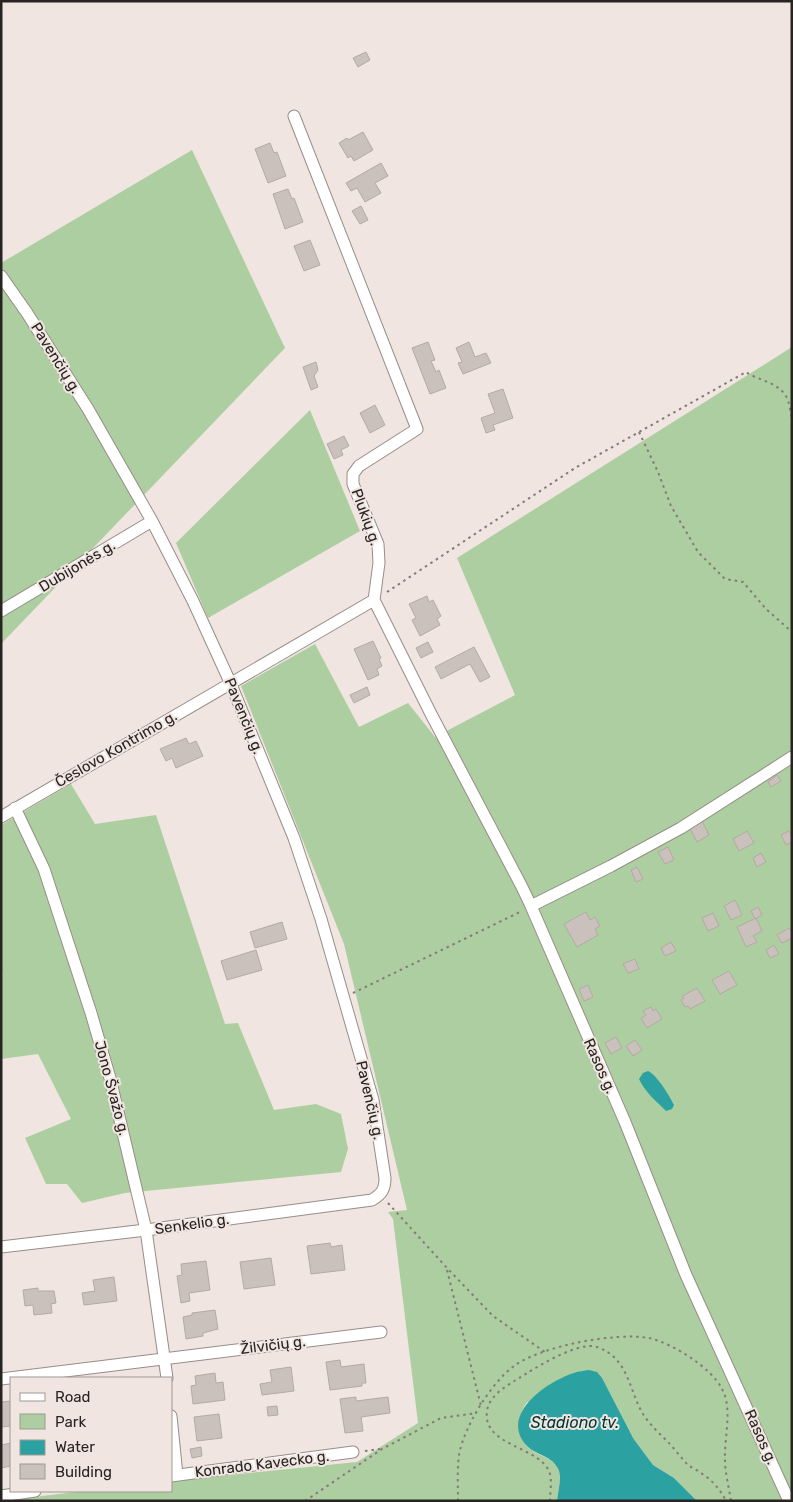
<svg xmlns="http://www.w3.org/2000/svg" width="793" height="1502" font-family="Rubik,sans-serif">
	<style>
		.green { fill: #adcea0 }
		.water { fill: #2ca1a2 }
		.building { fill: #cbc1bc; stroke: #b4a9a4 }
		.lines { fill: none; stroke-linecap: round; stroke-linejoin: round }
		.minor-casing { stroke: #978d88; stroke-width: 13 }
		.path { stroke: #827b78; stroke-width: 2; stroke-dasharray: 2.5 4; stroke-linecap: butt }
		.minor { stroke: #fff; stroke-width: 11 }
		.labels { text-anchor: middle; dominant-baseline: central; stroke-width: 4; stroke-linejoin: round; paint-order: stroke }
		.street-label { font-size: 15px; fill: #282422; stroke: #f0e5e0 }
		.water-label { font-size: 16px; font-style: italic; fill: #003434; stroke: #f0e5e0 }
	</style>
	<rect width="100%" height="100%" fill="#f0e5e0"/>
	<!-- green -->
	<path class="green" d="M192 150 285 348 1 644V263Z
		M792 347V1501H697L674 1478 653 1465 633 1438 527 1402C516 1418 515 1440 533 1451 542 1457 553 1458 558 1469 562 1479 558 1491 557 1501H1L84 1491H171V1481L357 1462 418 1423 394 1227 393 1219 388 1212 407 1210 344 944 241 686 315 644 359 727 408 703 435 737 515 695 457 558Z
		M310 410 360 531 208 618 176 543Z
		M71 784 95 824 156 815 225 1024 238 1023 274 1110 316 1104 341 1114 348 1149 341 1172 125 1193 82 1203 67 1184H46L25 1138 71 1119 38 1054 1 1059V976L3 975 1 972V825Z"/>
	<!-- water -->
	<path class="water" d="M648 1071C657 1075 669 1095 674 1105L672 1109 666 1111C656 1101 645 1092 639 1079L643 1073Z
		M589 1370 597 1372 602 1378 633 1438 653 1465 674 1478 697 1501H557C558 1490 563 1476 557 1467 550 1455 535 1455 526 1445 499 1414 548 1381 574 1373 579 1371 584 1371 589 1370Z"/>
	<!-- building -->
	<path class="building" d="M366 52 370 60 358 67 353 58Z
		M363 132 373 150 354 161 351 156 348 158 339 143 347 138 348 140Z
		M270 143 274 153 277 152 286 176 268 183 255 149Z
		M381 163 388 176 375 183 381 193 365 202 357 188 351 191 346 183Z
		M288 189 292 199 294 198 303 222 285 229 273 194Z
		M361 206 368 220 360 224 352 211Z
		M310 240 320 265 304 271 294 246Z
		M428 342 435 360 431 361 436 372 439 370 446 388 430 394 412 348Z
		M469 342 475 357 486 353 491 363 463 374 458 363 462 362 456 348Z
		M316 362 318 370 314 376 318 387 311 390 303 367Z
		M503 389 513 418 493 425 495 430 486 433 481 418 495 413 488 394Z
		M375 405 385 425 370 433 360 413Z
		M344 436 349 446 341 450 343 455 334 459 327 444Z
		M427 596 429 602 433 600 441 616 437 619 440 625 420 636 412 620 416 618 409 604Z
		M373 641 381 658 379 659 382 666 377 669 379 675 368 680 354 649Z
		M428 642 433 652 421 658 416 648Z
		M474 647 490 677 480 682 470 664 441 679 435 667Z
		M367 687 370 695 354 703 350 695Z
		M186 738 189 744 196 741 203 756 176 768 172 758 166 761 160 749Z
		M777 775 781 781 771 787 768 782Z
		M702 821 709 835 697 842 689 827Z
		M747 831 754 843 739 851 733 839Z
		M789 831 792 836V842L786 845 781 835Z
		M668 847 674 860 665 864 658 852Z
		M761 853 766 862 757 867 753 858Z
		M637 867 643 879 636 882 631 870Z
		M735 900 742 915 731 920 724 906Z
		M758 907 762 915 755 919 751 911Z
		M586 912 590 920 595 917 600 926 595 929 598 935 577 947 564 924Z
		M713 913 719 926 708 931 702 918Z
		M756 918 762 931 753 936 757 942 746 947 737 927Z
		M282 922 287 939 255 948 250 932Z
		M789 928 792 932V938L782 943 777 935Z
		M671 942 676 951 665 956 661 948Z
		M774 945 779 954 770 958 766 950Z
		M256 950 262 970 227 980 221 961Z
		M635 959 639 969 628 973 623 964Z
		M729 971 737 985 720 994 712 980Z
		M588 985 593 997 584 1001 579 989Z
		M697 988 705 1001 690 1009 688 1006 685 1007 681 1000 684 998 682 996Z
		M651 1007 653 1011 656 1009 662 1019 647 1028 641 1018 646 1015 643 1011Z
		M616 1037 622 1048 611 1054 605 1043Z
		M635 1040 642 1050 633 1056 626 1046Z
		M330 1243 331 1247 342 1245 345 1270 311 1274 307 1246Z
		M271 1258 275 1285 244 1289 240 1262Z
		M206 1261 210 1290 189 1293 190 1301 181 1303 177 1276 182 1275 181 1264Z
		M114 1277 117 1301 84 1305 82 1293 95 1291 93 1280Z
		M38 1288V1291H54L56 1303 51 1304 52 1313 34 1315 33 1305 25 1306 23 1290Z
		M215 1310 218 1329 203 1333V1336L186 1339 183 1317 192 1315V1313Z
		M340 1360 341 1367 364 1364 366 1383H362V1386L330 1390 326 1362Z
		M291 1367 294 1391 262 1395 260 1384 272 1382 270 1370Z
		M215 1373 216 1383 223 1382 225 1400 193 1404 191 1386 196 1385 195 1376Z
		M356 1397V1401L388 1397 390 1413 361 1417 363 1431 345 1433 340 1399Z
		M11 1401V1426L1 1427V1402Z
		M277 1406 278 1415 268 1416 267 1407Z
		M219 1414 222 1438 197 1441 194 1417Z
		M11 1443V1466L1 1468V1445Z
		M201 1447 202 1456 192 1458 190 1449Z"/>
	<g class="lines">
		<defs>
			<path id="minor" d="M294 116 417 429 359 466 353 474V484L378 544 379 563 374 600 431 714 522 887 531 906
				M1 276 27 313 88 409 152 521 193 601 230 682 294 838 321 919 373 1100 385 1178C385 1189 382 1194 372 1200L146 1230 1 1247
				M1 611 152 521
				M15 808 44 869 91 1013 110 1078 146 1230 167 1378
				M1 817 374 600
				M1 1379 381 1332
				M171 1416 177 1475
				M171 1476 353 1452
				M1 1496 35 1491
				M789 1501 686 1275 625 1122 531 906 611 866 681 828 792 757"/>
		</defs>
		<!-- minor casing -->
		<use href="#minor" class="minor-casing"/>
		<!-- path -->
		<path class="path" d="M639 432 658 472 671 506 698 552 725 579 743 582 766 609 792 632
			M387 592 575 468 746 372C759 381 779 382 787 398 790 404 790 412 792 418
			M353 993 522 911
			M388 1203 447 1268 493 1316 545 1352
			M447 1270 481 1406
			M365 1451 380 1449
			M305 1501 382 1449 441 1418 477 1413
			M458 1501C458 1486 457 1471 459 1455 464 1427 490 1384 514 1366 541 1346 616 1332 649 1338 672 1343 712 1368 722 1389 733 1409 724 1437 725 1460 725 1473 729 1487 731 1501
			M550 1501C550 1493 552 1482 550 1474 542 1446 482 1447 487 1411 489 1393 514 1382 527 1373 542 1364 580 1341 597 1347 629 1358 629 1391 643 1414 650 1425 659 1433 668 1442 675 1449 681 1458 688 1465 692 1468 697 1470 701 1473 712 1480 720 1489 726 1501"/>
		<!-- minor -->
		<use href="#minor" class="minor"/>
	</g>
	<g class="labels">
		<!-- street labels -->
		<g class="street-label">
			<text transform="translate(56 358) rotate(58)">Pavenčių g.</text>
			<text transform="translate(366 517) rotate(70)">Plukių g.</text>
			<text transform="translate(77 566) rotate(-31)">Dubijonės g.</text>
			<text transform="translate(244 716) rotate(68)">Pavenčių g.</text>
			<text transform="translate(116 749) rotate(-30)">Česlovo Kontrimo g.</text>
			<text transform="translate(600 1066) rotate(66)">Rasos g.</text>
			<text transform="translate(112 1088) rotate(75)">Jono Švažo g.</text>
			<text transform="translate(370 1100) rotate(77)">Pavenčių g.</text>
			<text transform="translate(192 1224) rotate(-8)">Senkelio g.</text>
			<text transform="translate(273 1345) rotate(-7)">Žilvičių g.</text>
			<text transform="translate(761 1437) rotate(66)">Rasos g.</text>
			<text transform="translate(262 1464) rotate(-7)">Konrado Kavecko g.</text>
		</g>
		<!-- water labels -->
		<g class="water-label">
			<text x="575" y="1422">Stadiono tv.</text>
		</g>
	</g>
	<!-- border -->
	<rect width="793" height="1502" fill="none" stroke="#282422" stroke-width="5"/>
	<!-- legend -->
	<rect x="10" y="1377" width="162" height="115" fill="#f0e5e0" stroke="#a09894"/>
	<rect x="20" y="1393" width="25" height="8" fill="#ffffff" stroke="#a09894"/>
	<text x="55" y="1402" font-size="15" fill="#282422">Road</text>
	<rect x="20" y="1414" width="25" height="15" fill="#adcea0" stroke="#a09894"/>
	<text x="55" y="1427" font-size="15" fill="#282422">Park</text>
	<rect x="20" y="1440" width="25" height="15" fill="#2ca1a2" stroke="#a09894"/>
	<text x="55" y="1452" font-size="15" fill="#282422">Water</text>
	<rect x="20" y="1464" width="25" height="15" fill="#cbc1bc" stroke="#a09894"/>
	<text x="55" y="1477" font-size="15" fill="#282422">Building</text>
</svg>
